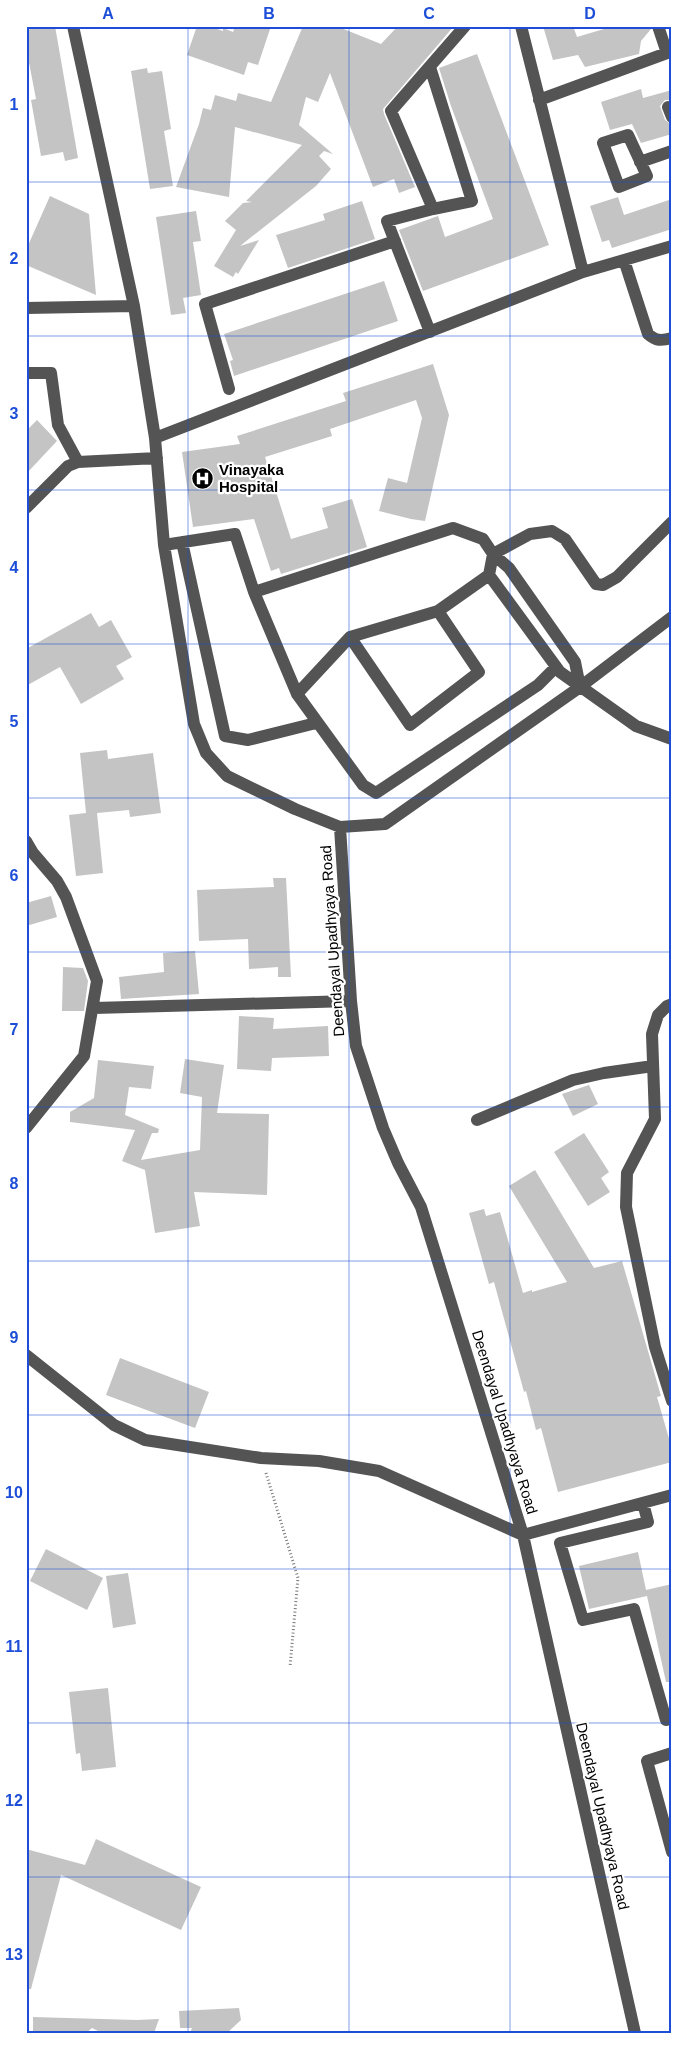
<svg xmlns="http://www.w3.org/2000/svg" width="698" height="2059" font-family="Helvetica,sans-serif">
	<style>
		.building { fill: #c4c4c4 }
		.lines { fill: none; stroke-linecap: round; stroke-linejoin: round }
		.path { stroke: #767676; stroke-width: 3; stroke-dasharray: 1 2.5; stroke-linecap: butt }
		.minor { stroke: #545454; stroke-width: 12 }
		.grid { fill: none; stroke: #1d4ed8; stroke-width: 1; stroke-opacity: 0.55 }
		.labels { text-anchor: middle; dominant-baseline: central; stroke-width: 4.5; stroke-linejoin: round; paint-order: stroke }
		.poi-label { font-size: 15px; font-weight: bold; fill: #000; stroke: #fff; text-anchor: start }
		.street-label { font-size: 15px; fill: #000; stroke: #fff }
		.neatline { fill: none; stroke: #1d4ed8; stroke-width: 2 }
		.grid-label { font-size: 16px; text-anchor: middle; font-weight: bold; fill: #1d4ed8 }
	</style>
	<rect width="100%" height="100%" fill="#fff"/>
	<!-- building -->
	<path class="building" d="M46 26H55L78 158 65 161 63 152 41 156 31 100 36 99 26 47V30Z
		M197 26H209L223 31V28L233 32 235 26H271L258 65 248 62 244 75 187 55Z
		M303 26H336L381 44 398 26H454L383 109 384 114 415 187 399 193 394 179 373 187 330 73 318 102 306 97 299 125 333 154 324 151 319 156 331 169 316 186 240 246 259 240 238 274 236 272 233 277 214 266 236 230 225 221 243 203 252 202 246 201 302 145 235 127 229 197 176 187 199 124 203 108 211 110 215 95 236 101 238 93 271 102Z
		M543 26H573L577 37 614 26H650L651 29 641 41 639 54 585 67 578 55 553 60Z
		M477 54 549 245 423 291 399 230 438 216 445 237 493 219 451 106 439 68Z
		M147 68 148 73 162 71 171 129 164 131 173 186 150 189 131 71Z
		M641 89 643 98 672 90V100H665L660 106 665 120 672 125V134L641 143 632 124 610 130 601 102Z
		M50 196 89 214 96 295 26 265V250Z
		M618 197 624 215 672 199V229L612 248 609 240 602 242 590 206Z
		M362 201 375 239 288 268 276 235 325 220 323 214Z
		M196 211 201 241 193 242 201 295 183 298 186 313 171 315 156 217Z
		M384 281 398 321 234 376 230 361 233 360 224 334Z
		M433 364 449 415 425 521 411 519 379 511 388 478 407 483 422 418 416 400 330 429 332 436 265 457 291 539 328 528 322 508 352 499 367 547 281 574 279 568 271 571 254 519 193 527 182 452 240 444 237 436 346 401 343 393Z
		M37 420 57 441 26 474V431Z
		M91 613 99 627 111 620 132 657 116 666 124 679 81 704 60 667 26 686V649Z
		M107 750 108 759 153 753 161 813 130 817 129 810 97 813 103 873 76 876 69 815 86 813 80 753Z
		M273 878H286L291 977H278V967L249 969 248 939 199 941 197 890 274 887Z
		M51 896 57 917 26 926V903Z
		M195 951 199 994 121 999 119 977 164 972 163 953Z
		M63 967 83 968 88 981 84 1011H62Z
		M239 1016 274 1018 273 1029 328 1026 329 1056 272 1058 271 1071 237 1069Z
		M185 1059 224 1065 217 1113 269 1114 267 1195 194 1192 200 1226 155 1233 145 1170 122 1161 135 1130 70 1122V1112L94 1098 98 1060 154 1066 151 1089 129 1087 125 1115 159 1129 158 1133H152L141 1160 200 1150 202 1097 180 1093Z
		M589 1085 598 1104 573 1116 562 1094Z
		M584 1133 609 1172 601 1178 610 1192 588 1206 554 1152Z
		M535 1170 594 1268 622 1261 661 1396 657 1397 670 1442H672V1462L558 1492 541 1428 536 1430 526 1391 524 1392 494 1282 489 1284 469 1213 484 1209 486 1216 500 1212 523 1293 532 1290V1292L567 1282 509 1186Z
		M120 1358 209 1392 195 1428 106 1395Z
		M46 1549 103 1578 87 1610 30 1581Z
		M638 1552 646 1590 672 1584V1682H666L647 1596 589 1609 579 1566Z
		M128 1573 136 1624 113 1628 106 1576Z
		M108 1688 116 1767 82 1771 80 1753 76 1754 69 1692Z
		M96 1839 201 1887 181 1930 61 1875 31 1989H26V1849L85 1865Z
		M239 2008 241 2020 227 2033H190L192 2028H180L179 2011Z
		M33 2017 137 2020 159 2019 154 2033H102L92 2028 86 2033H33Z"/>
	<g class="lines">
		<!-- path -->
		<path class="path" d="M266 1473 298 1578 290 1667"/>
		<!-- minor -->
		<path class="minor" d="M73 26 134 306 155 438 164 545 194 724 206 753 227 776 295 809 340 827 385 824 580 687 672 617
			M521 26 583 272
			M430 67 472 201 433 209
			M539 100 667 53 658 26
			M668 107 672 117
			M628 135 647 176 619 187 603 143Z
			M640 162 672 151
			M624 260 648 334C656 341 661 341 672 338
			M26 308 134 306
			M430 332 387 221 433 209 391 111 465 26
			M26 373H51L58 425 78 462
			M229 389 205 304 395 241
			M155 438 583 272 672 246
			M26 508 68 466 78 462 157 458
			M672 522 617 577 603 585 596 584 565 539 552 531 530 534 493 554 489 575 560 672 636 726 672 739
			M182 542 225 736 248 740 316 723
			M164 545 235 534 254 592 297 694 363 785 376 793 538 685 556 667
			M254 592 453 528 483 539 493 554 509 568 575 662 580 687
			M438 611 489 575
			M297 694 350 637 438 611 479 672 410 725 350 637
			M340 827 351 1001 356 1046 383 1128 398 1163 421 1207 523 1535 635 2033
			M26 841 33 853 57 881 66 897 97 981 84 1056 26 1128
			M672 1004 667 1006 658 1015 652 1034 655 1119 627 1173 626 1207 655 1347 672 1401
			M94 1008 351 1001
			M477 1120 573 1080 604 1073 653 1066
			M26 1355 114 1425 145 1440 261 1458 319 1461 379 1471 523 1535 672 1495
			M643 1503 648 1522 560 1543 583 1620 634 1609 666 1720 672 1718
			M672 1753 647 1761 672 1852"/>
	</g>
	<!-- grid -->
	<path class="grid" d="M188 26V2033M349 26V2033M510 26V2033M26 182H672M26 336H672M26 490H672M26 644H672M26 798H672M26 952H672M26 1107H672M26 1261H672M26 1415H672M26 1569H672M26 1723H672M26 1877H672"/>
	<!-- icons -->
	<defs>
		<symbol id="hospital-disc" viewBox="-11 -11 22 22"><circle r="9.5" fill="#000" stroke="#fff"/><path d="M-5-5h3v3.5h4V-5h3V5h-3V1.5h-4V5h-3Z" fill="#fff"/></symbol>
	</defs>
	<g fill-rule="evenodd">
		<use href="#hospital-disc" x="190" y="466" width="25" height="25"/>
	</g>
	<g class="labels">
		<!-- poi labels -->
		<g class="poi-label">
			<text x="219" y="469">Vinayaka<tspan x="219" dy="17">Hospital</tspan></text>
		</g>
		<!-- street labels -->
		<g class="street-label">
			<text transform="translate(332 941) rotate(-94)">Deendayal Upadhyaya Road</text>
			<text transform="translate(505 1422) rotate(73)">Deendayal Upadhyaya Road</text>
			<text transform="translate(603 1816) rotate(77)">Deendayal Upadhyaya Road</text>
		</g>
	</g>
	<!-- border -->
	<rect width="698" height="2059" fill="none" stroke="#ffffff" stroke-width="55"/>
	<rect x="28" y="28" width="642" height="2004" class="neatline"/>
	<g class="grid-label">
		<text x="108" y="19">A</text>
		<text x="269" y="19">B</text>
		<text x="429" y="19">C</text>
		<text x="590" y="19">D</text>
		<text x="14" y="110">1</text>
		<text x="14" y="264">2</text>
		<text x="14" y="419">3</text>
		<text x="14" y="573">4</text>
		<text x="14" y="727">5</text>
		<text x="14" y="881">6</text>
		<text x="14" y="1035">7</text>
		<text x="14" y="1189">8</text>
		<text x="14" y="1343">9</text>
		<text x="14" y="1498">10</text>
		<text x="14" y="1652">11</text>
		<text x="14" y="1806">12</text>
		<text x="14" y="1960">13</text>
	</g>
</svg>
